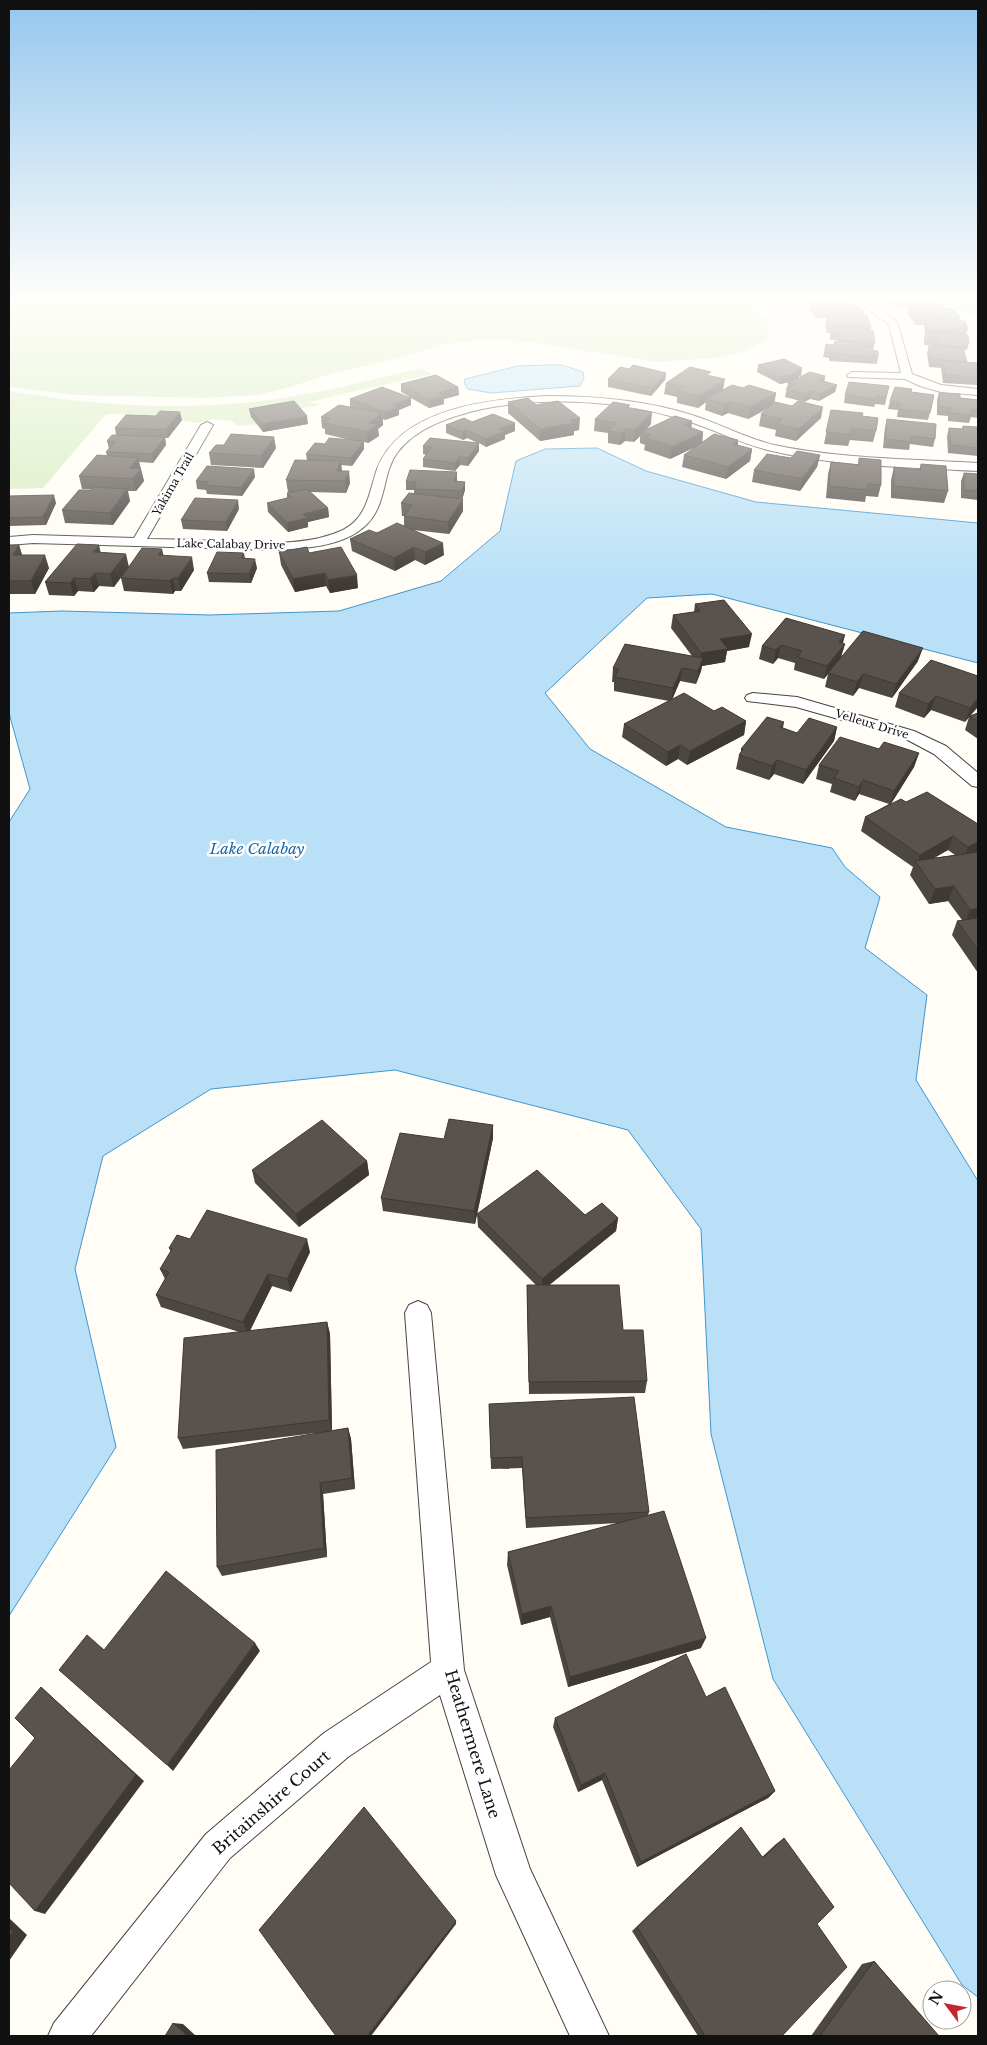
<svg xmlns="http://www.w3.org/2000/svg" width="987" height="2045" font-family="'Libre Baskerville',serif">
	<style>
		.green { fill: #d5ebbd }
		.water { fill: #b9e0f7; stroke: #3f96cf }
		.lines { fill: none; stroke-linecap: round; stroke-linejoin: round }
		.street-casing { stroke: #444; stroke-width: 2 }
		.street { fill: #fff; fill-rule: evenodd }
		.wall { fill: #4d4742; fill-rule: evenodd }
		.shaded-wall { fill: #3f3936 }
		.building { fill: #5a524d; stroke: #3f3936 }
		.labels { text-anchor: middle; dominant-baseline: central; stroke-width: 5; stroke-linejoin: round; paint-order: stroke }
		.far-street-label { font-size: 11px; fill: #111; stroke: #fff }
		.water-label { font-size: 15px; font-style: italic; fill: #1768a6; stroke: #fff }
		.near-street-label { font-size: 16px; fill: #111; stroke: #fff }
	</style>
	<rect width="100%" height="100%" fill="#fffdf5"/>
	<!-- green -->
	<path class="green" d="M9 301H743L767 319 768 339 740 353 716 358 657 362 523 341 483 340 445 344 383 362 333 373 287 388 257 395 205 398 76 395 9 387Z
		M420 368 431 374 309 402 320 405 251 417 256 424 239 426 231 421 213 419 199 423 176 420 178 416 106 414 43 488 9 489V391C95 406 184 411 271 400 321 393 371 380 420 368Z"/>
	<!-- water -->
	<path class="water" d="M943 301H978V311L974 314Z
		M549 365H562L583 372 584 378 580 386 491 393 468 389 464 383 465 379 518 366Z
		M597 448 646 471 756 502 978 523V663L712 594 647 598 545 693 590 749 726 827 832 848 845 867 880 897 865 948 927 995 916 1080 978 1181V1997L962 1985 773 1679 711 1434 701 1229 628 1130 395 1070 211 1089 103 1156 75 1269 116 1447 9 1616V822L30 789 9 713V613L62 611 209 615 339 611 441 581 500 531 516 461 545 449Z"/>
	<g class="lines">
		<defs>
			<path id="street" d="M858 301H868L897 322 912 374 941 385 978 389V395L941 392 920 386 905 379 848 377 847 375 852 372 901 373 889 325Z
				M547 396C596 396 645 400 692 415 720 424 746 438 774 445 841 459 911 459 978 463V471C910 467 838 467 772 451 741 444 714 429 684 420 620 400 547 396 482 409 452 416 416 427 397 453 386 468 386 488 379 505 364 546 312 548 275 550L33 543 9 545V537L33 535 134 538 201 425 207 422 213 425 147 539C170 539 193 540 216 541 257 542 305 548 343 530 368 517 369 492 377 469 401 407 491 399 547 396Z
				M753 693 797 697 914 731 946 746 978 773V787L972 786 934 754 902 737 796 707 747 701 745 698 747 695Z
				M418 1301 427 1305 431 1313 464 1670 530 1869 609 2036H570L496 1875 440 1695 348 1757 230 1858 91 2036H48L54 2023 206 1834 324 1733 431 1662 405 1313 409 1305Z"/>
		</defs>
		<!-- street casing -->
		<use href="#street" class="street-casing"/>
		<!-- street -->
		<use href="#street" class="street"/>
	</g>
	<!-- wall -->
	<path class="wall" d="M798 301H851L864 311 863 315 871 327 870 329 875 342 873 350 867 349 878 357 877 364 829 361V358L823 357 826 344 834 345 835 341H837V340H830V333H827L825 325 827 317 817 318 809 310 810 303 803 304Z
		M888 301H942L941 305H936L960 317 959 320 968 329 966 335 969 343 967 350H965L964 352 967 363H978V385L943 383 941 368 929 367 927 353 929 346H935L924 345V339L925 333 924 325H916L907 313 908 308 904 306 897 307 887 302Z
		M758 365 799 376V378L825 376 824 381 837 385 835 392 819 401 810 399 804 402 785 397 788 383 790 382 780 384 757 372Z
		M666 373 665 380 651 396 608 387V379Z
		M710 376 724 390 743 388 776 393 774 403 821 418 796 441 775 436 776 430 759 426 761 414 768 408 748 419 728 413 722 416 705 410 706 402 698 408 677 403V397L664 394 666 383Z
		M401 384 458 387 459 395 444 399V404L429 408 411 398V405L399 410V415L385 420 383 419V425L378 429 379 436 368 443 364 442V449L352 466 341 465 342 471 350 483 346 493 310 492 328 508 329 517 308 522V527L288 532 268 512 267 503 287 498V493L293 492H288L286 480 307 460 306 454 325 444 350 440 325 434V429L322 428 321 417 352 407H350V399L410 397 401 392Z
		M889 386 885 405 875 404 874 407 844 403 845 395Z
		M911 392 934 395 928 420 897 417 898 410 888 409 890 401Z
		M939 393 960 398 978 400V418L971 417 969 423 948 421V416L937 415V400Z
		M508 402 536 405 579 430 574 431V435L540 441 508 413Z
		M249 409 308 424 263 432 251 417Z
		M630 409 651 424 647 429 691 428 703 432 702 443 738 440V445L752 449 750 461 726 479 682 467 684 455 697 446 670 459 644 450 645 445 640 443V436L634 442 625 441 620 445 608 443V433L594 431 595 419Z
		M831 410 862 416 876 431 873 442 850 440 848 446 824 444Z
		M887 419 935 439 933 447 910 444 909 450 883 448 885 427Z
		M182 420 168 438H165L166 445 153 463 139 462 144 481 136 491H128L130 501 113 525 65 523 62 510 92 489H82L79 476 107 456 106 452 109 449 107 441 116 435 115 428Z
		M472 422 515 431 505 435V439L486 447 479 443V451L468 466 460 465 455 471 423 467V459L426 455 423 454V446L478 443 467 438 463 440 446 433V425Z
		M963 426 978 430V456L948 453 947 436 949 428 962 429Z
		M276 448 263 468 211 465 209 453Z
		M820 455 817 467 800 491 752 482 754 470 791 458Z
		M859 458 881 485 878 497 866 496 865 502 826 498 828 474 831 462 858 465Z
		M921 464 948 491 944 503 891 498V480L894 467 919 470Z
		M964 473 978 474V500L961 498V481Z
		M255 477 242 496 207 494 206 490 197 489 196 481Z
		M457 480V481L465 482V490L462 499 463 511 449 534 413 530 444 555 425 565 415 560 395 571 352 551 350 539 404 526V516H402L401 503 414 493V490H406V482Z
		M9 496 56 503 46 525 9 526Z
		M239 509 227 531 183 529 181 520Z
		M9 545H19L22 555 49 568 35 594H9Z
		M100 552 126 554 114 587 99 586 94 592 78 591 74 596 49 595 45 582Z
		M279 552 309 553 358 588 330 593 326 586 295 592 281 565Z
		M244 553 245 558 257 568 251 583 209 582 207 573Z
		M163 555 194 570 181 591H175L173 594 124 591 121 578Z
		M695 604 749 647 727 651 725 662 702 666 701 671 696 684 680 681 672 700 746 721 744 735 687 765 678 759 666 766 622 737 624 724 669 701 614 691V682H612L613 668 692 656 671 628 673 615 694 612Z
		M786 618 845 644 841 657 918 661 892 698 859 688 853 696 825 687 828 674 824 679 794 670 795 663 778 658 773 664 759 659 762 646Z
		M978 676 970 716 978 713V739L965 730 969 717 965 722 931 710 924 718 895 707 899 693Z
		M784 722 783 728 797 733 837 727 834 741 803 784 774 774 769 780 736 769 739 755 741 752V749Z
		M879 749 919 753 914 767 891 804 906 802 978 824V973L952 935 957 921 962 920 948 901 929 904 910 875 913 867 861 831 865 817 889 804 859 794 855 801 830 792 832 784 816 779 819 765ZM948 850 955 855 933 858Z
		M493 1125V1138L475 1224 383 1211 381 1198 444 1139Z
		M367 1161 369 1175 299 1227 255 1183 252 1170Z
		M477 1214 585 1215 618 1218 616 1231 549 1285 623 1330 647 1381 645 1393 529 1394 527 1298V1285H536L478 1227Z
		M190 1239 310 1252 291 1292 272 1286 250 1331 327 1322 330 1334 332 1431 348 1428 351 1439 355 1489 323 1494 327 1557 222 1576 217 1567 316 1433 183 1449 178 1438 239 1332 161 1307 156 1295 165 1279 160 1269 171 1252 169 1248Z
		M489 1404 649 1512 648 1515 701 1648 568 1687 550 1617 521 1625 507 1565 508 1552 619 1523 526 1528 522 1468 491 1469Z
		M706 1697 775 1791 768 1798 637 1867 602 1780 578 1792 553 1727 555 1718Z
		M741 1827 762 1857 776 1844 784 1838 817 1924 782 2036H698L632 1931Z
		M874 1961 939 2036H811L862 1964Z"/>
	<!-- shaded-wall -->
	<path class="shaded-wall" d="M804 301H810L809 303 803 304Z
		M819 301H847L818 308Z
		M898 301H905L904 306 897 307Z
		M932 301H942L941 305 914 311 916 304Z
		M819 310H828L827 317 817 318Z
		M802 368 801 376H799L798 380 780 384 781 377 795 370Z
		M666 373 665 380 651 396 652 388Z
		M825 376 824 384 819 380Z
		M725 379 723 390 706 399V402L698 408 700 396Z
		M837 385 835 392 819 401 820 394Z
		M458 387 459 395 444 399V404L429 408V400L438 393Z
		M812 391 810 399 804 402 805 394Z
		M776 393 774 405 748 419 750 407Z
		M411 398V405L399 410V415L385 420V412L393 405Z
		M730 401 728 413 722 416 724 404Z
		M823 407 821 418 796 441 799 429Z
		M180 412 182 420 168 438 166 430Z
		M652 412 651 424 643 432H641L640 436 634 442 635 430Z
		M382 413 383 425 378 429 379 436 368 443 367 432 369 423Z
		M307 416 308 424 263 432 262 424Z
		M580 418 579 430 574 431V435L540 441V429L570 420Z
		M692 421 691 433 684 425Z
		M515 423V431L505 435V439L486 447V439L499 429Z
		M626 429 625 441 620 445 621 433Z
		M467 430V438L463 440 462 432Z
		M703 432 702 444 670 459 672 447Z
		M165 437 166 445 153 463 152 454Z
		M274 437 276 448 263 468 261 456Z
		M738 440 737 452 733 444Z
		M364 441V449L352 466 351 458Z
		M479 443V451L468 466V458Z
		M752 449 750 461 726 479 728 467Z
		M820 455 817 467 800 491 802 479Z
		M460 457V465L455 471V463Z
		M138 458 144 481 136 491 130 468Z
		M341 461 342 473 337 471Z
		M254 469 255 477 242 496 241 488Z
		M349 471 350 483 346 493 345 481Z
		M457 472V480L455 490 454 481Z
		M465 482V490L462 500V491Z
		M127 489 130 501 113 525 110 513Z
		M54 495 56 503 46 525 43 517Z
		M463 499V511L449 534 448 522Z
		M238 500 239 509 227 531 226 522Z
		M328 508 329 517 308 522V527L288 532 287 523 303 514Z
		M443 543 444 555 425 565V552Z
		M19 545 23 558 13 555Z
		M99 545 102 558 93 552Z
		M414 547 415 560 395 571 394 558Z
		M162 549 165 562 158 555Z
		M126 554 129 567 114 587 110 574Z
		M45 555 49 568 35 594 31 581Z
		M192 557 194 570 181 591 178 578Z
		M255 559 257 568 251 583 249 574Z
		M95 573 99 586 94 592 90 579Z
		M325 573 326 586 295 592 293 579Z
		M357 575 358 588 330 593 328 580Z
		M74 578 78 591 74 596 70 583Z
		M173 578 175 591 173 594 170 581Z
		M752 634 749 647 727 651 725 662 702 666 701 671 696 684 701 653 720 639Z
		M845 635 842 647 845 644 841 657 824 679 827 666 839 642Z
		M781 645 778 658 773 664 776 650Z
		M923 648 918 661 892 698 896 684Z
		M682 668 680 681 671 702 673 688Z
		M863 674 859 688 853 696 857 682Z
		M936 696 931 710 924 718 928 704Z
		M978 698V707L965 722 970 708Z
		M746 721 744 735 687 765 690 751Z
		M837 727 834 741 803 784 806 770Z
		M680 745 678 759 666 766 668 752Z
		M919 753 914 767 890 805 894 791Z
		M777 760 774 774 769 780 772 766Z
		M863 780 859 794 855 801 859 787Z
		M953 836 948 850 919 867 917 864 920 855Z
		M978 842V853L963 861 968 847Z
		M954 886 948 901 929 904 935 889Z
		M978 908V922L965 924 970 910Z
		M493 1125V1138L475 1224 474 1211Z
		M367 1161 369 1175 299 1227 296 1214Z
		M618 1218 616 1231 542 1291V1279Z
		M307 1239 310 1252 291 1292 287 1279Z
		M268 1274 272 1286 248 1334 243 1322Z
		M327 1322 330 1334 332 1431 329 1420Z
		M348 1428 351 1439 355 1489 352 1478Z
		M320 1483 323 1494 327 1557 324 1548Z
		M551 1606 550 1617 521 1625 522 1614Z
		M706 1638 701 1648 568 1687 570 1677Z
		M255 1643 260 1651 173 1771 167 1765Z
		M41 1687 144 1781 45 1914 35 1911Z
		M605 1773 602 1780 578 1792 581 1785Z
		M775 1791 768 1798 637 1867 641 1862Z
		M9 1918 27 1935 9 1961Z
		M456 1921V1924L371 2036H367Z
		M173 2023 183 2024 196 2036H187Z"/>
	<!-- building -->
	<path class="building" d="M851 301 864 311 832 313 828 310H819L810 303Z
		M909 301H936L937 302 916 304Z
		M909 306H942L944 309 952 308 960 317 918 318Z
		M831 314 867 315 871 327 829 326 827 317 832 318Z
		M925 319 965 321 968 329 955 328 957 332 929 331Z
		M831 327 873 330 875 342 839 340V333H832Z
		M925 332 968 335 969 343 965 342 966 347 937 345V339L926 338Z
		M835 341 867 343V350L878 351V357L830 353 831 350H825L826 344 834 345Z
		M929 346 963 348 967 362 931 359Z
		M784 359 802 368 795 370 799 372 781 377 758 365Z
		M943 361 978 363V377L945 375Z
		M633 365 666 373 652 388 608 379 620 367 629 369Z
		M690 367 711 372 706 375 725 379 700 396 678 391 684 387 666 383Z
		M810 372 825 376 819 380 837 385 820 394 812 391 805 394 786 389 794 385 788 383Z
		M436 375 458 387 438 393 444 396 429 400 401 384Z
		M849 382 889 386 886 397 877 396 876 399 845 395Z
		M732 385 743 388 749 385 776 393 750 407 730 401 724 404 706 399Z
		M382 387 411 398 393 405 399 407 385 412 350 399Z
		M895 387 912 389 911 392 934 395 930 413 899 409 900 403 890 401Z
		M939 393 960 394V398L978 400V410L971 409 972 415 950 413V408L939 407Z
		M528 398 536 405 558 401 580 418 570 420 574 423 540 429 508 402Z
		M294 401 307 416 262 424 249 409Z
		M798 401 823 407 799 429 777 424 783 419 761 414 775 402 792 406Z
		M613 402 630 405 627 408 652 412 635 430 626 429 621 433 608 431 617 423 595 419Z
		M339 405 382 413 369 423 378 424 367 432 324 423 331 418 321 417Z
		M831 410 863 413 862 416 878 418 876 431 852 428 851 435 826 432Z
		M160 411 180 412 166 430 115 428 126 415 156 416Z
		M493 414 515 423 499 429 505 431 486 439 467 430 462 432 446 425 464 418 472 422Z
		M675 416 692 421 684 425 703 432 672 447 646 438 651 435 641 432Z
		M887 419 936 424 935 439 911 436V442L885 439Z
		M963 426 977 427V430H978V448L951 445 949 428 963 429Z
		M231 434 274 437 261 456 209 453 216 445H224Z
		M714 434 738 440 733 444 752 449 728 467 684 455Z
		M112 435 165 437 152 454 106 452 115 442 107 441Z
		M329 438 364 441 351 458 306 454 315 443 325 444Z
		M430 438 479 443 468 458 460 457 455 463 423 459 432 447 423 446Z
		M797 451 820 455 802 479 754 470 767 454 791 458Z
		M97 455 138 458 130 468 141 469 133 479 79 476Z
		M859 458 881 460V485L868 484V490L829 486 831 462 859 465Z
		M295 460 341 461 337 471H349L345 481 286 480Z
		M921 464 946 466 948 491 894 486V467L921 470Z
		M207 466 254 469 241 488 205 485 208 482 196 481Z
		M410 470 457 472 454 481 465 482 462 491 414 489 416 482H406Z
		M964 473 978 474V491L964 490Z
		M93 487 127 489 110 513 62 510 79 490H91Z
		M307 489 328 508 303 514 307 518 287 523 267 503 291 497 287 493Z
		M409 493 463 499 448 522 404 516 412 505 401 503Z
		M54 495 43 517 9 518V496Z
		M195 498 238 500 226 522 181 520Z
		M397 523 443 543 425 552 414 547 394 558 350 539 369 530 377 533Z
		M77 544 99 545 93 552 126 554 110 574 95 573 90 579 74 578 70 583 45 582Z
		M9 545H19L13 555H45L31 581H9Z
		M307 547 309 553 341 547 357 575 328 580 325 573 293 579 279 552Z
		M142 548 162 549 158 555 192 557 178 578H173L170 581 121 578Z
		M217 552 244 553 241 558 255 559 249 574 207 573Z
		M724 600 752 634 720 639 728 649 701 653 673 615 700 611 695 604Z
		M786 618 845 635 839 642 845 644 827 666 797 657 802 651 781 645 776 650 762 646Z
		M863 631 923 648 896 684 863 674 857 682 828 673Z
		M625 644 703 658 698 671 682 668 673 688 615 677 619 669 613 668Z
		M931 660 978 676V698L970 708 936 696 928 704 899 693Z
		M684 693 714 711 722 707 746 721 690 751 680 745 668 752 624 724Z
		M978 713V722L970 716Z
		M767 717 784 722 780 727 797 733 809 718 837 727 806 770 777 760 772 766 739 755 743 749H741Z
		M840 737 879 749 884 742 919 753 894 791 863 780 859 787 834 778 839 771 819 765Z
		M927 792 978 824V842L968 847 953 836 920 855 865 817 901 799 906 802Z
		M978 852V908L970 910 954 886 935 889 915 861Z
		M978 918V950L957 921Z
		M449 1119 493 1125 474 1211 381 1198 400 1133 444 1139Z
		M322 1120 367 1161 296 1214 252 1170Z
		M537 1170 585 1215 602 1203 618 1218 542 1279 477 1214Z
		M207 1210 307 1239 287 1279 268 1274 243 1322 156 1295 169 1272 160 1269 172 1249 169 1248 177 1235 190 1239Z
		M527 1285H619L623 1330H643L647 1381 529 1382Z
		M327 1322 329 1420 178 1438 184 1338Z
		M634 1397 649 1512 526 1518 522 1457 491 1458 489 1404Z
		M348 1428 352 1478 320 1483 324 1548 217 1567 216 1450Z
		M664 1511 706 1638 570 1677 551 1606 522 1614 508 1552Z
		M166 1571 255 1643 167 1765 59 1670 87 1635 104 1650Z
		M686 1654 706 1697 725 1687 775 1791 641 1862 605 1773 581 1785 555 1718Z
		M41 1687 136 1775 35 1911 9 1883V1770L35 1738 15 1718Z
		M364 1807 456 1921 367 2036H336L259 1930Z
		M741 1827 763 1858 784 1838 834 1907 817 1924 847 1967 782 2036H705L637 1927Z
		M9 1928 13 1931 9 1937Z
		M874 1961 939 2036H820Z
		M173 2023 187 2036H165Z"/>
	<!-- sky -->
	<linearGradient id="sky" x2="0" y2="1"><stop stop-color="#95c6ee"/><stop offset="0.51" stop-color="#fffefa"/><stop offset="1" stop-color="#fffefa" stop-opacity="0"/></linearGradient>
	<rect width="987" height="587" fill="url(#sky)"/>
	<g class="labels">
		<!-- far-street labels -->
		<g class="far-street-label">
			<text transform="translate(173 484) rotate(-60)">Yakima Trail</text>
			<text transform="translate(231 544) rotate(1)">Lake Calabay Drive</text>
			<text transform="translate(872 724) rotate(17)">Velleux Drive</text>
		</g>
		<!-- water labels -->
		<g class="water-label">
			<text x="257" y="848">Lake Calabay</text>
		</g>
		<!-- near-street labels -->
		<g class="near-street-label">
			<text transform="translate(473 1744) rotate(73)">Heathermere Lane</text>
			<text transform="translate(271 1802) rotate(-41)">Britainshire Court</text>
		</g>
	</g>
	<!-- border -->
	<rect width="987" height="2045" fill="none" stroke="#111111" stroke-width="20"/>
	<!-- north arrow -->
	<g transform="translate(947 2005) rotate(302)"><circle r="24" fill="#ffffff" stroke="#a0a0a0"/>
	<path d="M0-4L9 19L0 12L-9 19Z" fill="#c4262e"/>
	<text y="-8" font-size="14" font-weight="bold" text-anchor="middle" fill="#111111">N</text>
	</g>
</svg>
